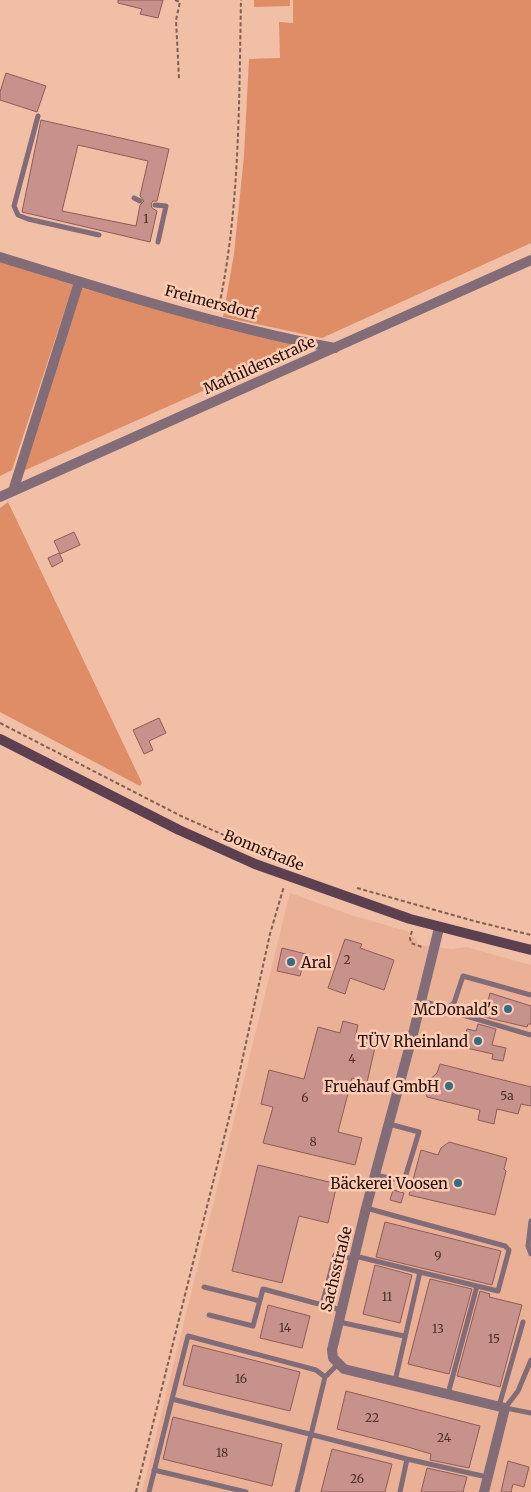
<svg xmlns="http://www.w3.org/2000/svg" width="531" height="1492" font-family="Merriweather,serif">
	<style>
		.built { fill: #eab196 }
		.green { fill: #de8d66 }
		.building { fill: #c8928c; stroke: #8e5c57; fill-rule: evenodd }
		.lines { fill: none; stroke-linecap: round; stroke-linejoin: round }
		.path { stroke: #805f50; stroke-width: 2; stroke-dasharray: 4 2.5; stroke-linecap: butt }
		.service { stroke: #816c77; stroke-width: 5 }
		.minor { stroke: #816c77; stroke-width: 10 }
		.tertiary { stroke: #816c77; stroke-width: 10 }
		.secondary { stroke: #5c404f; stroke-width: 10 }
		.poi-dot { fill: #326e85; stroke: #fecbb3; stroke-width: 2 }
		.labels { text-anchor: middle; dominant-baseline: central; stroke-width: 5; stroke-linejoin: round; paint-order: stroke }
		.number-label { font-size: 12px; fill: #4c312a }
		.street-label { font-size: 15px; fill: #231109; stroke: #fecbb3 }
		.poi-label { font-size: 15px; fill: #231109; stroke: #fecbb3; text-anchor: end }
	</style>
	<rect width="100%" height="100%" fill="#f1bea6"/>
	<!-- built -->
	<path class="built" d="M290 893 354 916 407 931 416 939 418 945 452 949 466 947 531 965V1492H142Z"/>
	<!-- green -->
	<path class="green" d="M254 0H290V6L254 7Z
		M293 0H531V243L322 338 223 317 234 254 244 156 249 59 280 58 279 22 293 23Z
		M0 261 73 285 12 470 0 476Z
		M82 288 302 344 304 346 21 472Z
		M8 502 142 783 140 786 0 712V508Z"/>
	<!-- building -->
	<path class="building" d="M118 0H163L158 18 140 14 142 9 118 3Z
		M6 73 46 86 37 112 0 100V92Z
		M41 120 169 149 157 201H153L151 204 152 208 157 211 150 242 22 212ZM78 145 148 161 140 196 144 201 140 205 136 226 62 211Z
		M74 532 80 545 60 554 54 541Z
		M59 553 63 561 52 567 48 558Z
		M159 718 166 733 149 741 153 750 144 754 133 730Z
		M345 939 362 944 360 948 394 960 384 990 350 978 345 994 328 988Z
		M282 948 306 954 300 976 277 971Z
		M490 993 531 1006V1024H528L527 1027 480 1016 481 1012 485 1013Z
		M343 1021 358 1025 355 1038 376 1043 367 1082 352 1078 338 1132 362 1138 355 1165 263 1143 273 1107 261 1104 269 1070 304 1079 318 1027 340 1033Z
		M478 1024 496 1029 492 1045 506 1048 503 1061 492 1059 493 1054 462 1047 467 1029 476 1031Z
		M440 1064 531 1087V1106L521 1104 518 1114 497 1109 494 1124 478 1120 480 1110 427 1097 425 1091 427 1082 437 1073Z
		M449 1142 507 1158 504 1169 506 1171 495 1215 409 1195 421 1150 438 1155 441 1148Z
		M258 1165 337 1184 328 1223 299 1216 282 1283 232 1271Z
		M393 1190 404 1193 401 1203 390 1200Z
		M385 1222 501 1251 492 1285 376 1257Z
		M375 1265 412 1275 400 1323 363 1314Z
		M430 1279 472 1289 449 1374 408 1364Z
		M480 1291 490 1294 489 1297 522 1305 500 1387 457 1376Z
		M268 1305 310 1316 302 1348 260 1338Z
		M193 1345 300 1372 290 1411 183 1385Z
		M346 1391 480 1426 469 1468 430 1460 431 1454 408 1447 337 1429Z
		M173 1417 282 1444 272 1486 163 1459Z
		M332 1449 392 1464 385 1492H321Z
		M508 1461 529 1467 524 1487 513 1484 511 1492H501Z
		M427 1468 467 1477 463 1492H421Z"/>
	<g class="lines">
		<!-- path -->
		<path class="path" d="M175 0 180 2 176 20 179 79
			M218 311C240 212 239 101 241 0
			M0 723 181 816 282 861
			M357 888 474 921 531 935
			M412 931 410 938 411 943 422 947
			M136 1492 233 1102 270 934 284 886"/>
		<!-- service -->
		<path class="service" d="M38 116 14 206 18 215 28 219 99 235
			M134 198 140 201
			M155 205 166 206 158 242
			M421 1001 447 1008 452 1012 531 1035
			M447 1008 454 1003 463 976 531 995
			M375 1175 404 1181 419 1132 389 1124
			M366 1208 505 1246 509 1250 498 1291 477 1286
			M531 1221 528 1246 531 1254
			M355 1256 420 1272
			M204 1287 260 1301
			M322 1305 335 1255 354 1259
			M209 1315 253 1326 263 1289 341 1310
			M339 1322 404 1336
			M531 1360 518 1391 505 1408 531 1413
			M395 1381 420 1272 477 1286 448 1394
			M172 1399 188 1336 316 1370 325 1377
			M499 1406 523 1322
			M154 1470 246 1492
			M149 1492 172 1399 407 1459 487 1477
			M297 1492 325 1377 338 1364
			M400 1492 407 1459"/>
		<!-- minor -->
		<path class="minor" d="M0 257C110 291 222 327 335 348
			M13 491 79 282
			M439 928 414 1030 366 1208 332 1350 333 1358 344 1369 505 1408 484 1492"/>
		<!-- tertiary -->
		<path class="tertiary" d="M0 497 531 260"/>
		<!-- secondary -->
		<path class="secondary" d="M0 739 179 830 255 864 410 919 531 950"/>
	</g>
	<!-- markers -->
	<g class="poi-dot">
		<circle cx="291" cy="962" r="5"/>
		<circle cx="508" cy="1009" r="5"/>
		<circle cx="478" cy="1041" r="5"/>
		<circle cx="449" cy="1086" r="5"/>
		<circle cx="458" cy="1183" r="5"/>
	</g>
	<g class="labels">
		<!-- number labels -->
		<g class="number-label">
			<text x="146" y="218">1</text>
			<text x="347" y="959">2</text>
			<text x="352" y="1058">4</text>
			<text x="507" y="1095">5a</text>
			<text x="305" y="1097">6</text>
			<text x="313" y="1141">8</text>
			<text x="438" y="1255">9</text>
			<text x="387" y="1296">11</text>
			<text x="285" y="1327">14</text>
			<text x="438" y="1328">13</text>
			<text x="494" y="1338">15</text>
			<text x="241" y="1378">16</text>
			<text x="372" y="1417">22</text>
			<text x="444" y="1437">24</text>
			<text x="222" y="1452">18</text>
			<text x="357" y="1478">26</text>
		</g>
		<!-- street labels -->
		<g class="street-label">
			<text transform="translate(211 302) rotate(15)">Freimersdorf</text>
			<text transform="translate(259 365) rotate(-24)">Mathildenstraße</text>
			<text transform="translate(264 850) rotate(22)">Bonnstraße</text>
			<text transform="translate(336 1269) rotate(-76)">Sachsstraße</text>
		</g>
		<!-- poi labels -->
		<g class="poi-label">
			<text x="301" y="962" text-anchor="start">Aral</text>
			<text x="498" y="1009">McDonald's</text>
			<text x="468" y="1041">TÜV Rheinland</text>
			<text x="439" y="1086">Fruehauf GmbH</text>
			<text x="448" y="1183">Bäckerei Voosen</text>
		</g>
	</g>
</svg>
